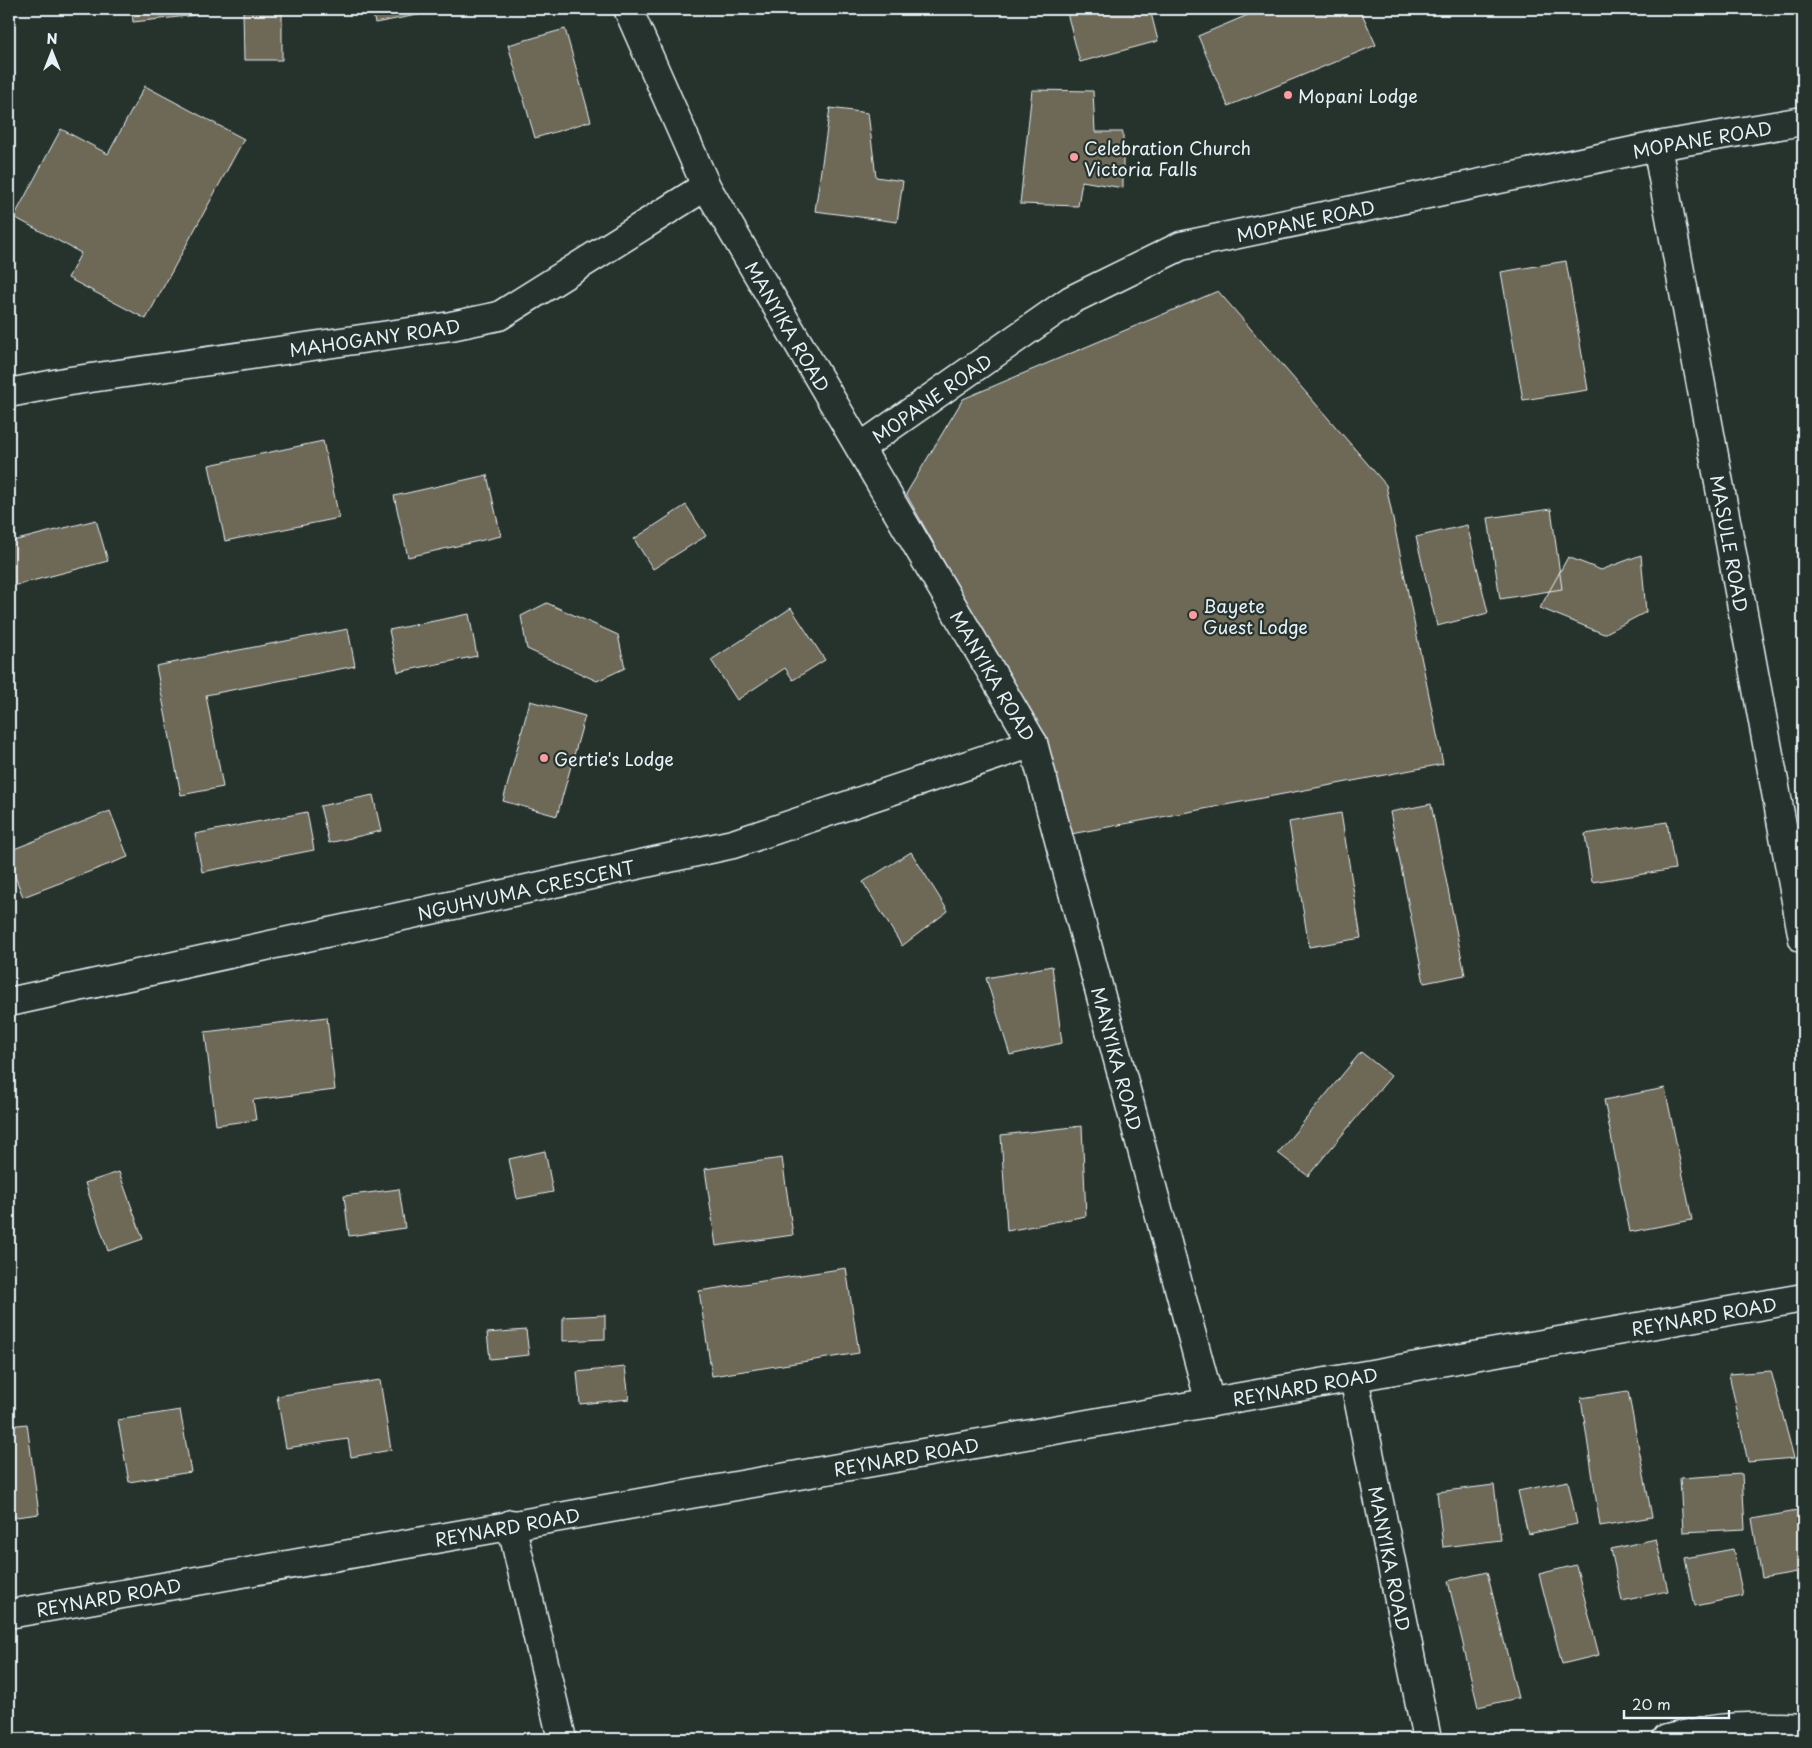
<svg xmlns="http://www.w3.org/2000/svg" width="1812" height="1748" font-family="'Playpen Sans',sans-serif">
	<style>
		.building { fill: #6e6756; stroke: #e8f1f8 }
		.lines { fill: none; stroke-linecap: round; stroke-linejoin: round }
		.minor-casing { stroke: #e8f1f8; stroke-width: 31 }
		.minor { stroke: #26332d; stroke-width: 28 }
		.poi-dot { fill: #ff9aa2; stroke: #26332d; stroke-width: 2 }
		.labels { text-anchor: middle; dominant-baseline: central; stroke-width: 4.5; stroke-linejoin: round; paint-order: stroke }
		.poi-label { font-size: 18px; fill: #e8f1f8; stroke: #26332d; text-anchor: start }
		.street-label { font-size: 18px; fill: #e8f1f8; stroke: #26332d }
	</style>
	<rect width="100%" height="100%" fill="#26332d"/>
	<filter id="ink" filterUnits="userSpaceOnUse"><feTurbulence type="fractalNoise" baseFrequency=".02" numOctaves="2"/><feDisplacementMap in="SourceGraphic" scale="10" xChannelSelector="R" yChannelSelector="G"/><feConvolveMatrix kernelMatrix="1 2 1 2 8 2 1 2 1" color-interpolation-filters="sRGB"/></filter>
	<g filter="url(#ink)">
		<!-- building -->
		<path class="building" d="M132 9H196L197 15 133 22Z
			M243 9H282V60H244Z
			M372 9H427L428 13 375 23Z
			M1066 9H1150L1158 41 1080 62Z
			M1262 9H1360L1376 45 1228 106 1198 36Z
			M565 29 591 121 535 138 508 45Z
			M145 86 244 139 146 319 68 278 81 253 14 217 61 129 108 154Z
			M1032 90 1093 91 1095 132H1123V188L1082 181 1078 206 1020 204Z
			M830 108 868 113 876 177 903 181 897 222 815 211Z
			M1566 261 1588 390 1523 400 1501 272Z
			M1218 291 1386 485 1443 764 1071 834 1042 737 906 494 963 399Z
			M323 441 339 518 225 541 209 465Z
			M487 475 501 536 408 557 394 496Z
			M686 505 706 536 653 569 634 539Z
			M1551 509 1562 589 1500 599 1488 518Z
			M96 520 108 561 9 587V542Z
			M1467 525 1488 613 1437 626 1416 537Z
			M1641 555 1646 612 1604 634 1540 608 1568 557 1601 570Z
			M547 603 618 635 625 668 597 681 527 649 521 616Z
			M791 608 825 660 793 680 785 668 737 700 711 660Z
			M469 614 477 656 398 672 389 630Z
			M348 629 355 666 206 695 223 787 181 795 156 666Z
			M530 701 585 716 557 816 503 801Z
			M373 795 381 831 329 843 320 806Z
			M1431 804 1465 975 1424 983 1390 812Z
			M110 811 128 857 23 897 9 861V851Z
			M307 812 314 850 202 872 195 834Z
			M1341 813 1361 938 1309 947 1289 822Z
			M1667 822 1675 869 1592 882 1585 834Z
			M911 852 948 911 902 946 863 882Z
			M1052 966 1062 1043 1010 1055 986 978Z
			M327 1017 335 1090 253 1100 256 1120 216 1125 205 1032Z
			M1361 1052 1391 1076 1308 1176 1278 1153Z
			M1665 1088 1692 1220 1630 1232 1604 1100Z
			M1082 1126 1086 1216 1007 1231 1001 1135Z
			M545 1151 553 1192 517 1199 509 1159Z
			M782 1158 793 1235 716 1246 705 1169Z
			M119 1172 143 1239 108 1251 85 1183Z
			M399 1189 405 1228 349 1236 344 1196Z
			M846 1268 859 1353 712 1376 699 1291Z
			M605 1315V1339L563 1341V1317Z
			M526 1330 529 1355 490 1359 487 1333Z
			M625 1367 629 1399 580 1404 577 1372Z
			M1771 1371 1794 1458 1748 1462 1729 1374Z
			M380 1380 391 1450 351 1457 348 1439 286 1448 277 1396Z
			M1628 1391 1652 1517 1600 1526 1581 1398Z
			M180 1410 191 1472 129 1482 118 1420Z
			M27 1424 39 1514 9 1518V1426Z
			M1742 1474 1745 1529 1683 1532 1680 1478Z
			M1568 1481 1577 1524 1528 1534 1518 1491Z
			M1494 1485 1501 1540 1443 1547 1437 1492Z
			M1803 1510V1571L1762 1578 1752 1519Z
			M1656 1539 1668 1591 1622 1601 1611 1549Z
			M1733 1549 1743 1596 1695 1606 1685 1558Z
			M1576 1565 1599 1655 1562 1664 1539 1574Z
			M1487 1572 1518 1698 1478 1707 1448 1581Z"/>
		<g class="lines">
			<defs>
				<g id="minor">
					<path id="s1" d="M628 9 706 186 1033 743 1210 1403"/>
					<path id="s2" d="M1657 146 1803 939"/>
					<path id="s3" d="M9 393 70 381 451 326 499 316 706 186"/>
					<path id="s4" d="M861 447 1071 300 1181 246 1657 146 1803 121"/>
					<path id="s5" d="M9 1002 733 844 1033 743"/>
					<path id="s6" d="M1354 1378 1427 1739"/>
					<path d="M511 1524 562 1739"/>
					<path id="s7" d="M9 1614 1803 1298"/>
					<path d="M1667 1739C1717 1726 1752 1725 1803 1728"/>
				</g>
			</defs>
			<!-- minor casing -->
			<use href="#minor" class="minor-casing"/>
			<!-- minor -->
			<use href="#minor" class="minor"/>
		</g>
	</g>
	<!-- markers -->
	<g class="poi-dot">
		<circle cx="1288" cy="95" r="5"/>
		<circle cx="1074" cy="157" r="5"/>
		<circle cx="1193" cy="615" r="5"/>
		<circle cx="544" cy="758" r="5"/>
	</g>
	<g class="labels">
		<!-- poi labels -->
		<g class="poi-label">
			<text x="1298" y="95">Mopani Lodge</text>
			<text x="1084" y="147">Celebration Church<tspan x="1084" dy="21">Victoria Falls</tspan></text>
			<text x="1203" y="605">Bayete<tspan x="1203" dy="21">Guest Lodge</tspan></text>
			<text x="554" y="758">Gertie's Lodge</text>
		</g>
		<!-- street labels -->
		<g class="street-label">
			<text stroke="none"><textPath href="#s4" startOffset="911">MOPANE ROAD</textPath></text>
			<text stroke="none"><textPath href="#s4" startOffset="506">MOPANE ROAD</textPath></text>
			<text stroke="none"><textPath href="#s1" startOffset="356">MANYIKA ROAD</textPath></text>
			<text stroke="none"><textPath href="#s3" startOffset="370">MAHOGANY ROAD</textPath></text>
			<text stroke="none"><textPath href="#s4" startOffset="86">MOPANE ROAD</textPath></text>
			<text stroke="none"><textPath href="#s2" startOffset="404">MASULE ROAD</textPath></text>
			<text stroke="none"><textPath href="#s1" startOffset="761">MANYIKA ROAD</textPath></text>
			<text stroke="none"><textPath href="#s5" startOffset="529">NGUHVUMA CRESCENT</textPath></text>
			<text stroke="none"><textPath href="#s1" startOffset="1166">MANYIKA ROAD</textPath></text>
			<text stroke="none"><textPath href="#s7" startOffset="1721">REYNARD ROAD</textPath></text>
			<text stroke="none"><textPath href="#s7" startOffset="1316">REYNARD ROAD</textPath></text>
			<text stroke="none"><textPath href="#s7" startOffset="911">REYNARD ROAD</textPath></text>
			<text stroke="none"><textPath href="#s7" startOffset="506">REYNARD ROAD</textPath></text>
			<text stroke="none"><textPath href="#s6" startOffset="184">MANYIKA ROAD</textPath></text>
			<text stroke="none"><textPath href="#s7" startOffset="101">REYNARD ROAD</textPath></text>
		</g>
	</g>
	<!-- margin -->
	<rect width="1812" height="1748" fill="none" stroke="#26332d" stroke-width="30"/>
	<rect x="15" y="15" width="1782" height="1718" fill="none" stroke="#e8f1f8" stroke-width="2" filter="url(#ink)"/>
	<!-- north arrow -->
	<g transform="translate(52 52)" stroke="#26332d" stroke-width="4" paint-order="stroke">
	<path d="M0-4L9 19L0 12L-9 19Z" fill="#e8f1f8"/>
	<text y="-8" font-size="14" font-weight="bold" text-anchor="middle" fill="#e8f1f8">N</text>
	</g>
	<!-- scale -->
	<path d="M1624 1710v8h105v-8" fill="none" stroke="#e8f1f8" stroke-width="2.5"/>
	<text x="1632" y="1710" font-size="15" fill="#e8f1f8" stroke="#26332d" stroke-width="4" paint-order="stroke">20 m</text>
</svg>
